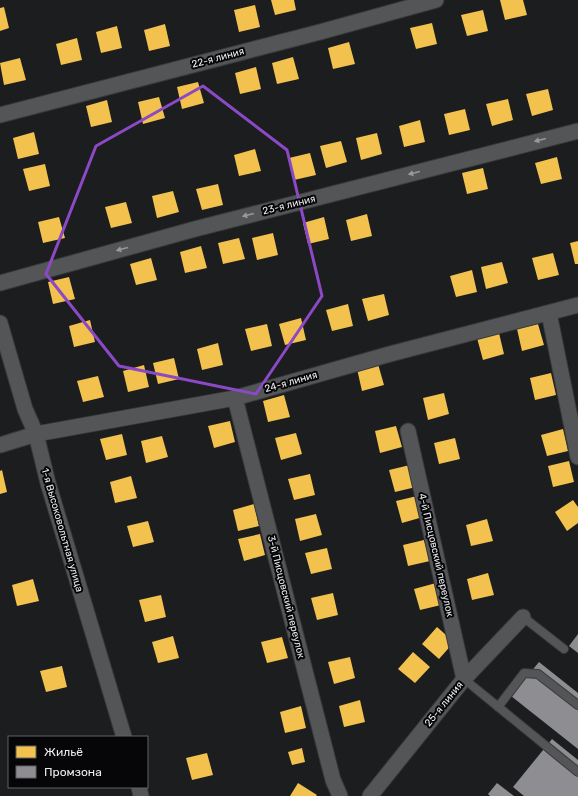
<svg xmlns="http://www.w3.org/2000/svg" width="578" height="796" font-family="Rubik,sans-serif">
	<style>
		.homes { fill: #f2c14e }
		.industry { fill: #8d8d92 }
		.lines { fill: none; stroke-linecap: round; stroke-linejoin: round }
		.lane-casing { stroke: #37393a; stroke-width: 10 }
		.street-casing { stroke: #37393a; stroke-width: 17 }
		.lane { stroke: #535557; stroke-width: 8 }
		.street { stroke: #535557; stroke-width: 15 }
		.oneway { fill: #98999c }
		.marked { fill: none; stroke: #8c49c6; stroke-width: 3; stroke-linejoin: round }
		.labels { text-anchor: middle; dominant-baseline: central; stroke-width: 4; stroke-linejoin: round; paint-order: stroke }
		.street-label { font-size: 10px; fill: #ecedf0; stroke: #060608 }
	</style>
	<rect width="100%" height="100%" fill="#1b1d1f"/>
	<!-- homes -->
	<path class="homes" d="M271 0H294L296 10 275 15Z
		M500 0H523L527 15 505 20Z
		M255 5 260 27 239 32 234 10Z
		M4 7 9 28 0 31V8Z
		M483 10 488 31 467 36 461 15Z
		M432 23 437 44 416 49 410 28Z
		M165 24 170 46 149 51 144 30Z
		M117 26 122 48 101 53 96 32Z
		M77 38 82 60 61 65 56 44Z
		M349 42 355 64 333 69 328 48Z
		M293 57 299 79 277 84 272 63Z
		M20 58 26 80 4 85 0 63Z
		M256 67 261 89 240 94 235 73Z
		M198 82 204 103 182 109 177 87Z
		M548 89 553 110 532 116 526 94Z
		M159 97 165 118 143 124 138 102Z
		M508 99 513 120 492 126 486 104Z
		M107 100 112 122 91 127 86 106Z
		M465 109 470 130 449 135 444 114Z
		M420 120 425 142 404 147 399 126Z
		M34 132 39 154 18 159 13 138Z
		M377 133 382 154 361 160 356 138Z
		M341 141 347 162 326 168 320 146Z
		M255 149 261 171 239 176 234 155Z
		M310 153 316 175 294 180 289 158Z
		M557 157 562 179 541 184 535 163Z
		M45 164 50 186 29 191 23 169Z
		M483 168 488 189 467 194 462 173Z
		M218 184 223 205 202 210 196 189Z
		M173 191 179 212 157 218 152 196Z
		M126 202 132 223 111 228 105 207Z
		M367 214 372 236 351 241 346 220Z
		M59 217 65 238 43 243 38 222Z
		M324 217 329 239 308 244 303 223Z
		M273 233 278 255 257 260 252 238Z
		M239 238 245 259 223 264 218 243Z
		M578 241V264H575L570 243Z
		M201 246 207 268 185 273 180 252Z
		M553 253 559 275 538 280 532 258Z
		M151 258 157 280 136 285 130 264Z
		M502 262 508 283 486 289 481 267Z
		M472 270 477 292 456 297 450 276Z
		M69 277 75 299 53 304 48 282Z
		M384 294 389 315 368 321 362 299Z
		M348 304 353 326 332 331 326 310Z
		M301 318 306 340 285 345 279 324Z
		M90 320 95 342 74 347 69 326Z
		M267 324 272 346 251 351 245 329Z
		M538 324 544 345 522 351 517 329Z
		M499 333 504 354 483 360 477 338Z
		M218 343 223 365 202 370 197 349Z
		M174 358 179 379 158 384 153 363Z
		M378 364 384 385 362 391 357 369Z
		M144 365 149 387 128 392 123 371Z
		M551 373 556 395 535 400 530 378Z
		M98 376 104 397 83 402 77 381Z
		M444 393 449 414 428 420 423 398Z
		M284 395 290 417 268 422 263 401Z
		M230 421 235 442 214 448 208 426Z
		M396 426 402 447 380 453 375 431Z
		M563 429 568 451 547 456 541 435Z
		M296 433 302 454 281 460 275 438Z
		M122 434 127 455 106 460 100 439Z
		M162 436 168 457 146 463 141 441Z
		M455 438 460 459 439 464 434 443Z
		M569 461 574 482 553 487 548 466Z
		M410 465 416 487 395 492 389 470Z
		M2 470 7 492 0 494V471Z
		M310 474 315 495 294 500 288 479Z
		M131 476 137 498 115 503 110 482Z
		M417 496 423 517 402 523 396 501Z
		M573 500 578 507V523L567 531 555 512Z
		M254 504 259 526 238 531 233 510Z
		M316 514 322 535 300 541 295 519Z
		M487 519 493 541 471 546 466 525Z
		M148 521 154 542 133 547 127 526Z
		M260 534 265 555 244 561 238 539Z
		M424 540 430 561 408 566 403 545Z
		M327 548 332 569 311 574 305 553Z
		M488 573 494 595 472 600 467 579Z
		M33 579 39 601 17 606 12 585Z
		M436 583 441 605 420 610 414 589Z
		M333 593 338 615 317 620 311 598Z
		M161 595 166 617 145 622 139 600Z
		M437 627 454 642 439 659 422 644Z
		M173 636 179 658 158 663 152 642Z
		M282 637 288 658 267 663 261 642Z
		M413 652 430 667 415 683 398 669Z
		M350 657 355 678 334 684 328 662Z
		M62 666 67 687 46 692 40 671Z
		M360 700 365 722 344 727 339 706Z
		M301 706 306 728 285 733 280 712Z
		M302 748 305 762 292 765 288 752Z
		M207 753 213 775 192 780 186 758Z
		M298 783 317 795 316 796H290Z"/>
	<!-- industry -->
	<path class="industry" d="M578 634V653L569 646Z
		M539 662 578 693V749L511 696Z
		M552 739 578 760V796H524L513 787Z
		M497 783 514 796H490L488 794Z"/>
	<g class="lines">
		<defs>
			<path id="lane" d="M523 617 564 649
				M464 679 578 772
				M498 707 524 673 538 674 578 705"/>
			<path id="street" d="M0 115 320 32 436 0
				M0 283 195 229 578 131
				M549 313 578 457
				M0 323 25 409 36 434 48 483 124 737
				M235 398 333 780 340 796
				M408 431 464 679
				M0 445 36 434 235 398 390 354 578 305
				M139 787 141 796
				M370 796 464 679 523 617"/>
		</defs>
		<!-- lane casing -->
		<use href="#lane" class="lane-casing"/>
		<!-- street casing -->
		<use href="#street" class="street-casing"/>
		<!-- lane -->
		<use href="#lane" class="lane"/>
		<!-- street -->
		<use href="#street" class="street"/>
	</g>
	<!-- one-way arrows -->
	<defs><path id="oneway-solid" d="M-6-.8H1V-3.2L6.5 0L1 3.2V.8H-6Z"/></defs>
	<g class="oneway">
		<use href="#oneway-solid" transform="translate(540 140) rotate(166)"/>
		<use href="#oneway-solid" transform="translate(414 173) rotate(166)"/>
		<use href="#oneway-solid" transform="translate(248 215) rotate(166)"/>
		<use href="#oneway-solid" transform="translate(122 249) rotate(165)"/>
	</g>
	<!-- marked area -->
	<path class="marked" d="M203 86 287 150 322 296 256 394 119 366 46 274 96 146Z"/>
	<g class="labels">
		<!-- street labels -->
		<g class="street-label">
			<text transform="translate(218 58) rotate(-15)">22-я линия</text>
			<text transform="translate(289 205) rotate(-14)">23-я линия</text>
			<text transform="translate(291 382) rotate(-16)">24-я линия</text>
			<text transform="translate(62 530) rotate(74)">1-я Высоковольтная улица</text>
			<text transform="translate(436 555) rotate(77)">4-й Писцовский переулок</text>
			<text transform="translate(286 597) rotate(76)">3-й Писцовский переулок</text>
			<text transform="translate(444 704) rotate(-51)">25-я линия</text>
		</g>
	</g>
	<!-- legend -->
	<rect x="8" y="736" width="140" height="52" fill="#060608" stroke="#626265"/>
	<rect x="16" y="746" width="20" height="12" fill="#f2c14e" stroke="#626265"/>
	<text x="44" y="756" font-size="12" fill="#ecedf0">Жильё</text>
	<rect x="16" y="766" width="20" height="12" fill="#8d8d92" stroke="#626265"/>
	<text x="44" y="776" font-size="12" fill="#ecedf0">Промзона</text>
</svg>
